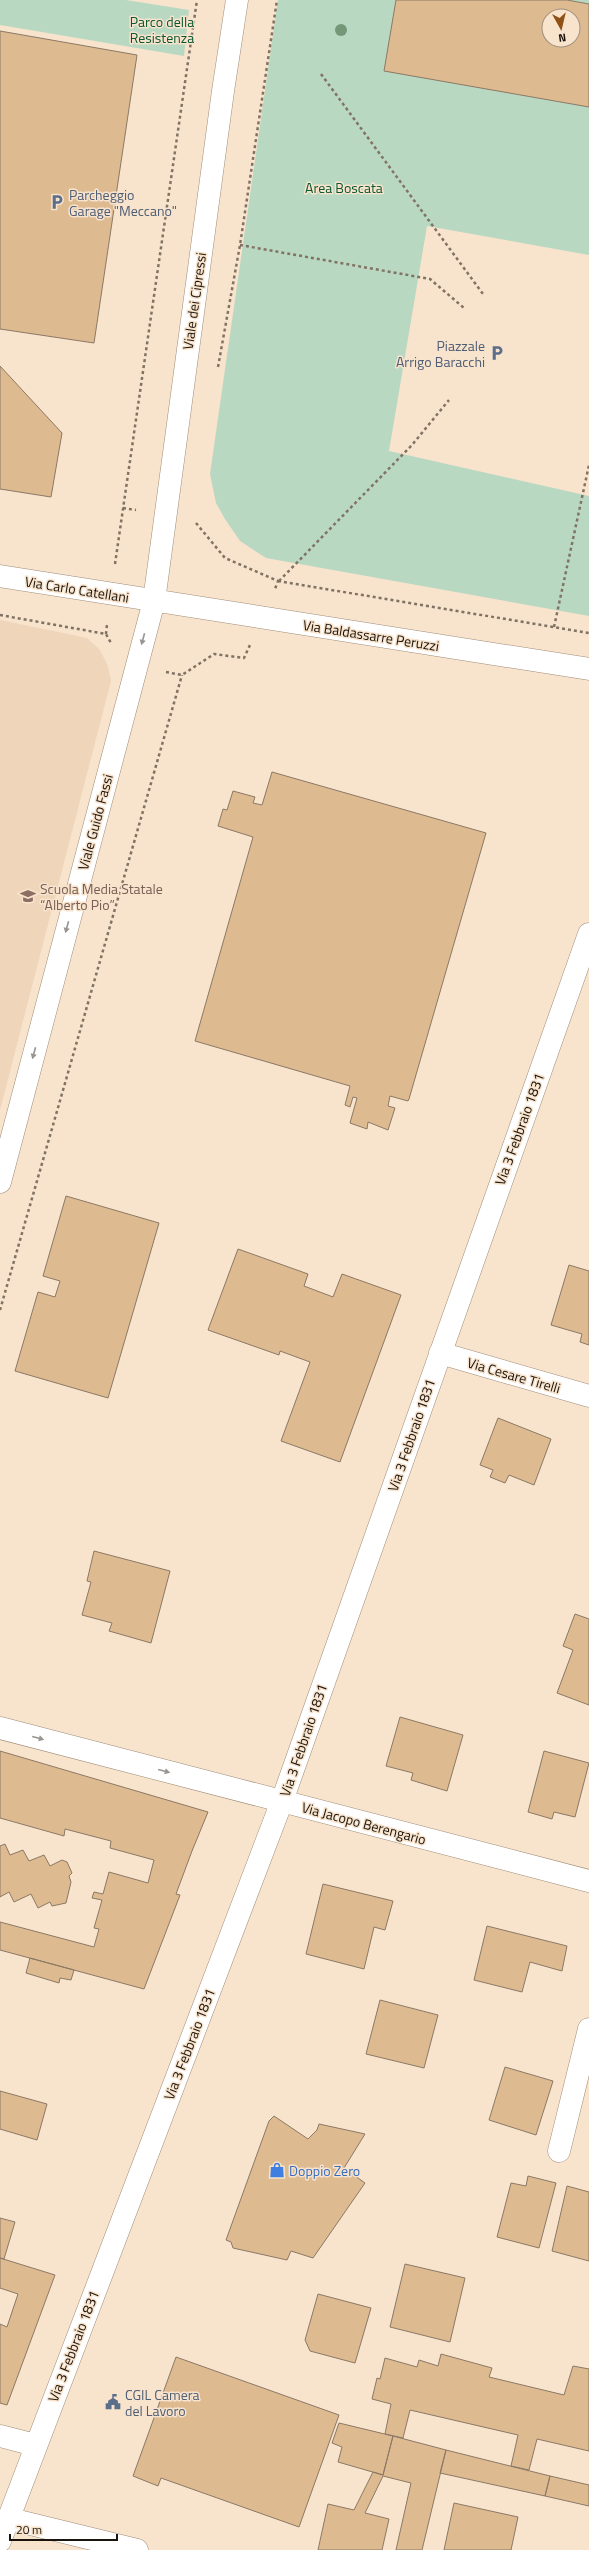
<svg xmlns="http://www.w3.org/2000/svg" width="589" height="2550" font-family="'Titillium Web',sans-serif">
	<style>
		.built { fill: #efd5b9 }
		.green { fill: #b9d8c2; fill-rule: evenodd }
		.building { fill: #deba91; stroke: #8b7965; fill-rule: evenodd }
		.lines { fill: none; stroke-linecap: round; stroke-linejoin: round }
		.minor-casing { stroke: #9f8d78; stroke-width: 23 }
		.path { stroke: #807364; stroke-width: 2.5; stroke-dasharray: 3 3; stroke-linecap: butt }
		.minor { stroke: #fff; stroke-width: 22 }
		.tree { fill: #739777 }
		.oneway { fill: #989592 }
		.labels { text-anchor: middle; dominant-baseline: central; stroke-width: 3; stroke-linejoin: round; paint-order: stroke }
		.park-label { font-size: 14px; fill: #075830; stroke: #f8e3cd }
		.service-label { font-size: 14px; fill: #4e5e75; stroke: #f8e3cd; text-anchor: start }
		.street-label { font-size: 14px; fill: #1b140c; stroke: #f8e3cd }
		.education-label { font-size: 14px; fill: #785e54; stroke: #f8e3cd; text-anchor: start }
		.shop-label { font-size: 14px; fill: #366cbe; stroke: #f8e3cd; text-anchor: start }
	</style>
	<rect width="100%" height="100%" fill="#f8e3cd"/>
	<!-- built -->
	<path class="built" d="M0 620 87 638 100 650 108 666 111 681 0 1110Z"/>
	<!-- green -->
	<path class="green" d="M0 0H126L189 10 184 56 0 25Z
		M278 0H589V255L427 226 389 451 589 496V616L266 558 240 541 225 519 216 503 210 474ZM549 16H573V40H549Z"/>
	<!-- building -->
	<path class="building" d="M396 0H567L589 4V107L384 71ZM549 16H573V40H549Z
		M0 31 137 55 94 343 0 329Z
		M0 366 62 433 51 497 0 489Z
		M272 772 486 833 409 1099 408 1101 390 1096 388 1106 395 1108 388 1130 368 1122 367 1129 350 1123 357 1098 353 1097 350 1107 345 1105 350 1086 195 1041 253 837 218 826 223 809 227 810 233 791 255 797 253 803 262 805Z
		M66 1196 159 1223 108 1398 15 1371 38 1292 55 1297 60 1281 43 1276Z
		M238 1249 308 1274 304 1286 333 1297 342 1274 401 1295 340 1462 281 1441 310 1362 280 1351 279 1355 208 1330Z
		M569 1265 589 1271V1345L580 1342 582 1334 551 1325Z
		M498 1418 551 1439 534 1485 509 1475 505 1483 490 1477 493 1470 480 1465Z
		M94 1551 170 1571 151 1643 109 1631 112 1623 82 1615 91 1582 87 1581Z
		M575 1614 589 1619V1705L557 1693 573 1650 563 1646Z
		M400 1717 463 1735 447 1791 411 1780 413 1773 386 1766Z
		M0 1751 208 1812 192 1851 176 1894 180 1895 144 1989 0 1950V1922L94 1947 99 1929 94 1928 102 1900 92 1898 94 1892 103 1894 109 1872 148 1883 154 1860 110 1848 111 1841 65 1829 64 1836 0 1818Z
		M544 1751 589 1763 575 1817 554 1812 552 1819 528 1812Z
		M5 1844 10 1855 23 1850 29 1861 44 1855 50 1866 62 1860 67 1862 72 1873 69 1876 71 1882 66 1903 52 1906 50 1902 38 1908 31 1894 14 1902 9 1892 0 1897V1846Z
		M323 1884 393 1901 385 1930 374 1927 364 1969 306 1954Z
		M487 1926 567 1946 562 1971 530 1962 522 1992 474 1980Z
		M30 1958 74 1970 71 1980 60 1978 59 1983 26 1973Z
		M380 2000 438 2015 424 2068 366 2054Z
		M505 2067 553 2081 536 2135 489 2120Z
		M0 2091 47 2104 37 2140 0 2129Z
		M274 2116 308 2139 317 2130 319 2124 365 2134 344 2168 365 2183 313 2258 291 2251 287 2260 233 2248 231 2242 226 2240 269 2121Z
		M528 2176 556 2183 539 2248 497 2237 511 2183 526 2186Z
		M567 2186 589 2192V2261L552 2251Z
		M0 2218 15 2222 4 2259 0 2258Z
		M0 2258 55 2275 7 2405 0 2403V2324L7 2327 18 2294 0 2288Z
		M405 2264 465 2278 450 2342 390 2327Z
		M318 2294 371 2308 355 2363 310 2351 305 2340Z
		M441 2354 492 2368 489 2377 564 2395 573 2366 589 2369V2451L537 2439 529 2470 511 2466 518 2435 410 2410 403 2438 385 2434 391 2404 372 2399 377 2378 380 2379 385 2358 417 2367 419 2360 438 2366Z
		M176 2357 339 2415 299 2527 161 2478 158 2486 133 2476Z
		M339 2423 393 2436 383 2475 338 2462 342 2447 332 2443Z
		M393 2436 446 2450 422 2550H396L411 2483 383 2476 365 2513 389 2519 382 2550H318L328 2504 354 2510 373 2472 383 2475Z
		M446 2450 550 2476 545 2496 440 2473Z
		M550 2476 589 2485V2506L545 2496Z
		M454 2503 518 2517 511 2550H444Z"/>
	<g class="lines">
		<defs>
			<path id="minor" d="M0 576 589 669
				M0 1182 154 601 223 91 237 0
				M440 1353 589 1396
				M0 1728 589 1881
				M559 2151 589 2029
				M0 2436 35 2445
				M10 2519 137 2550
				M0 2541 282 1801 589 934"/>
		</defs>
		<!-- minor casing -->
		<use href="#minor" class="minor-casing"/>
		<!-- path -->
		<path class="path" d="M321 74 483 294
			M240 245 430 279 464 308
			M218 367 240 245 277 0
			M123 508 136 510
			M196 523 225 558 278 581 275 589
			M115 564 197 0
			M278 581 589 633
			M279 581 412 445 449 400
			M0 615 106 634 111 643
			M554 627 589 465
			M106 634 107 624
			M166 672 182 675 214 654 244 658 250 645
			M0 1310 182 675"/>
		<!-- minor -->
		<use href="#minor" class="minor"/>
	</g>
	<!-- trees -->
	<circle class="tree" cx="341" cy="30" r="6"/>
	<!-- one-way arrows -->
	<defs><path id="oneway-solid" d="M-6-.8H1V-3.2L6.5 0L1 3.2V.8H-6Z"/></defs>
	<g class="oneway">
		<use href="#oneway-solid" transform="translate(143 639) rotate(105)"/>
		<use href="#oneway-solid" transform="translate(67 927) rotate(105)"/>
		<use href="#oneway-solid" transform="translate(34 1053) rotate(105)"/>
		<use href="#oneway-solid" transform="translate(38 1738) rotate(15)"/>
		<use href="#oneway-solid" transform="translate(164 1771) rotate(15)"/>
	</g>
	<!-- icons -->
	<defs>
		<symbol id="parking-bare" viewBox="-9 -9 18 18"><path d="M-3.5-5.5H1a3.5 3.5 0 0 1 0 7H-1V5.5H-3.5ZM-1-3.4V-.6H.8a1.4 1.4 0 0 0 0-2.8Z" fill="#5c6f8a" stroke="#f8e3cd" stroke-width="2.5" paint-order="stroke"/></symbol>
		<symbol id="school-bare" viewBox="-9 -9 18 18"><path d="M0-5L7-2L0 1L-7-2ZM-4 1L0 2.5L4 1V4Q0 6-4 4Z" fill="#8d6e63" stroke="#f8e3cd" stroke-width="2.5" paint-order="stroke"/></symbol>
		<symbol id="shop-bare" viewBox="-9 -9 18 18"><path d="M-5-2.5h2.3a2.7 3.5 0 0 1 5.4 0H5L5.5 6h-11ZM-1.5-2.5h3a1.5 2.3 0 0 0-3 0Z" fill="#3f7fe0" stroke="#f8e3cd" stroke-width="2.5" paint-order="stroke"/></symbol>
		<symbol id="civic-bare" viewBox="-9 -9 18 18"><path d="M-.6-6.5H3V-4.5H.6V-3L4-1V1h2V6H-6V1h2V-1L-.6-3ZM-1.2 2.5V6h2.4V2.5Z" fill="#5c6f8a" stroke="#f8e3cd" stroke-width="2.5" paint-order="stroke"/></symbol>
	</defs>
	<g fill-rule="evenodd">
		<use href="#parking-bare" x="46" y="191" width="22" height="22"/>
		<use href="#parking-bare" x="486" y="342" width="22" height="22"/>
		<use href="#school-bare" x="17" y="885" width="22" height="22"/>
		<use href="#shop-bare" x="266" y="2159" width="22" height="22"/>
		<use href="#civic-bare" x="102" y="2391" width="22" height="22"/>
	</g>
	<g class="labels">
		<!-- park labels -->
		<g class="park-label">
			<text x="162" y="21">Parco della<tspan x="162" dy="16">Resistenza</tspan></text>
			<text x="344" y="187">Area Boscata</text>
		</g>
		<!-- service labels -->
		<g class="service-label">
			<text x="69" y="194">Parcheggio<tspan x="69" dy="16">Garage "Meccano"</tspan></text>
			<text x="485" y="345" text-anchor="end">Piazzale<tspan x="485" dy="16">Arrigo Baracchi</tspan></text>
			<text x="125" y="2394">CGIL Camera<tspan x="125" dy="16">del Lavoro</tspan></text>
		</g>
		<!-- street labels -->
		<g class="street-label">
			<text transform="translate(194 301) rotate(-82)">Viale dei Cipressi</text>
			<text transform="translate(77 589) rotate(9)">Via Carlo Catellani</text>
			<text transform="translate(371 635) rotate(9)">Via Baldassarre Peruzzi</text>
			<text transform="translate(95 822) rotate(-75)">Viale Guido Fassi</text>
			<text transform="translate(519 1129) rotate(-70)">Via 3 Febbraio 1831</text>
			<text transform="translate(514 1375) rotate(16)">Via Cesare Tirelli</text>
			<text transform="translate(411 1435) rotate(-71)">Via 3 Febbraio 1831</text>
			<text transform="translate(303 1740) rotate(-71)">Via 3 Febbraio 1831</text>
			<text transform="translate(364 1823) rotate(15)">Via Jacopo Berengario</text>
			<text transform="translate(189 2044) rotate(-69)">Via 3 Febbraio 1831</text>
			<text transform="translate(73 2346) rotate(-69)">Via 3 Febbraio 1831</text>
		</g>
		<!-- education labels -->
		<g class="education-label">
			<text x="40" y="888">Scuola Media Statale<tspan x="40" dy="16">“Alberto Pio”</tspan></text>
		</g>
		<!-- shop labels -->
		<g class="shop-label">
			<text x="289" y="2170">Doppio Zero</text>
		</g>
	</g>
	<!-- north arrow -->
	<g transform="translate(561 28) rotate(172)"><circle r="19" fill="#f8e3cd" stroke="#a09080"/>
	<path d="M0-3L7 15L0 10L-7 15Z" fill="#8f5116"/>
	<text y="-6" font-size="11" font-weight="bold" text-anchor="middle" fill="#1b140c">N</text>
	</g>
	<!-- scale -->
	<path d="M10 2534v6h107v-6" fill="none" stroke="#1b140c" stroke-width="2"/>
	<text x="16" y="2534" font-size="12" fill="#1b140c" stroke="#f8e3cd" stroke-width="3" paint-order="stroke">20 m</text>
</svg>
